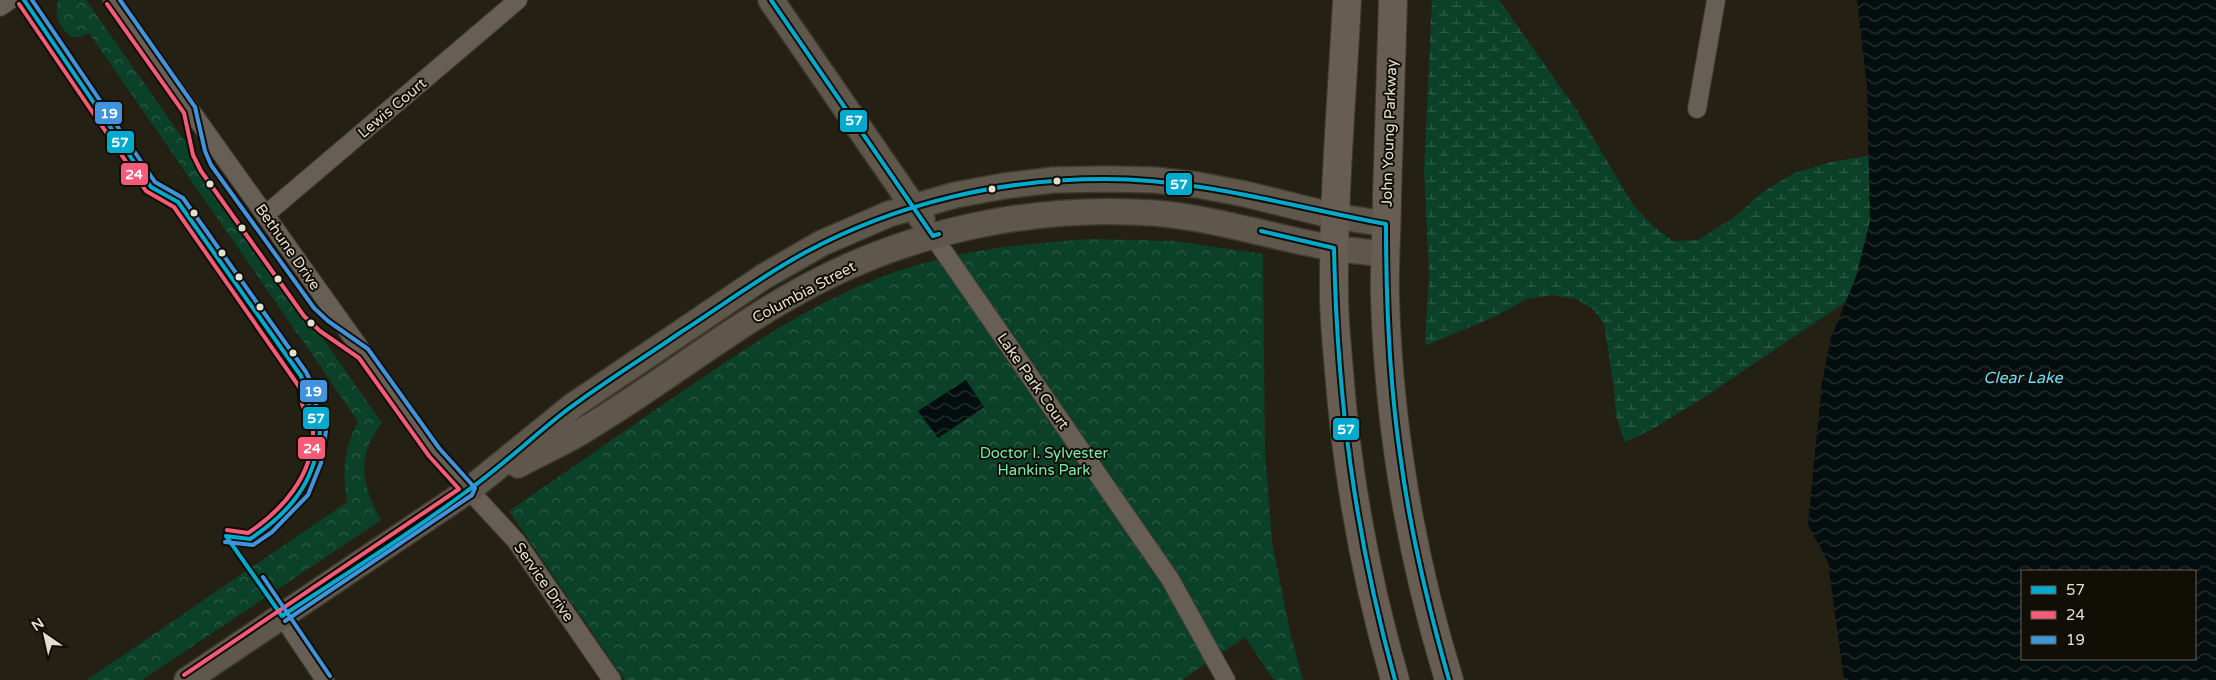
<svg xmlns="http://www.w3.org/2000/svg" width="2216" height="680" font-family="'Varela Round',sans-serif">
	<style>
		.wetland { fill: url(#wetland-marsh) }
		.park { fill: url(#park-crowns) }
		.water { fill: url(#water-waves); fill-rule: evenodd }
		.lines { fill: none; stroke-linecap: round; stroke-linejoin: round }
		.street-casing { stroke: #3e3a30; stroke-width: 20 }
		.secondary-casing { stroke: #3e3a30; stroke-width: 28 }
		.primary-casing { stroke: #3e3a30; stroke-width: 30 }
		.street { stroke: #675e56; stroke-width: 18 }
		.secondary { stroke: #60574c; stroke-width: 25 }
		.primary { stroke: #685d53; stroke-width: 28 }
		.bus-1-casing { stroke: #100e05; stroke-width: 8 }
		.bus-2-casing { stroke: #100e05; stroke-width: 8 }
		.bus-3-casing { stroke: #100e05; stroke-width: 8 }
		.bus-1 { stroke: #00a9ce; stroke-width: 4 }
		.bus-2 { stroke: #f75a77; stroke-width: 4 }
		.bus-3 { stroke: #4094de; stroke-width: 4 }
		.bus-dot { fill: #e3dfd1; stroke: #100e05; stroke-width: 2 }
		.labels { text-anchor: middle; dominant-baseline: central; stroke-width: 4; stroke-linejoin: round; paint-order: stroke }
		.street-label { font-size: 15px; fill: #e3dfd1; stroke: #100e05 }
		.park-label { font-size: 15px; fill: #77e9ae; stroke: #100e05 }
		.water-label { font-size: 16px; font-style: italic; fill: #6ddcf7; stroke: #100e05 }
		.line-badge { stroke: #100e05; stroke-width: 2 }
		.badge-label { font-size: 14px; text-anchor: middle; font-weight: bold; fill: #fff }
	</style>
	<defs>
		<pattern id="wetland-marsh" width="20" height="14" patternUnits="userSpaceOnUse" patternTransform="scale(1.25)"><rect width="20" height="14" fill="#0b4129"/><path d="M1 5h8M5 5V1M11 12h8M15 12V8" fill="none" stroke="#2e5c47"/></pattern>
		<pattern id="park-crowns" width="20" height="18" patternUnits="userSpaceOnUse" patternTransform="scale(1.25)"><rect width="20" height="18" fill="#0b4129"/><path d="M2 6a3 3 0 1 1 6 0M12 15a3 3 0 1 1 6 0" fill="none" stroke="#2e5c47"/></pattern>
		<pattern id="water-waves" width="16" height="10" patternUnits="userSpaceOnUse" patternTransform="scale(1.25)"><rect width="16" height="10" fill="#050e0f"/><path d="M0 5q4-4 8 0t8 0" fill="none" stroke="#293131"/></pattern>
	</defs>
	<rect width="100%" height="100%" fill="#252014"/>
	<!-- wetland -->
	<path class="wetland" d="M1432 0H1499L1578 112 1633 205 1654 227 1673 241 1698 240 1735 217 1763 192 1794 173 1835 161 1869 156 1870 221 1857 274 1847 301 1709 394 1651 430 1625 442 1616 416 1614 389 1604 324 1594 310 1576 299 1552 295 1527 299 1496 316 1425 346 1429 274 1424 171Z"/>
	<!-- park -->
	<path class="park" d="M58 0H86L382 423C355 456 362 486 381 520L142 680H87L347 502C342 470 344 450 358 421L89 33 80 37H71C59 26 54 17 58 0Z
		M1089 239 1174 241 1263 254 1265 454 1272 542 1291 636 1303 680H1274L1245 637 1182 680H625L509 511C565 472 621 434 677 395 759 339 841 282 940 259 989 247 1039 243 1089 239Z"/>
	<!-- water -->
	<path class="water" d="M1857 0H2216V680H1844L1828 562 1808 525 1822 382 1831 338 1857 274 1870 221 1867 87ZM2195 571V659H2022V571Z
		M966 380 984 407 938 438 918 411Z"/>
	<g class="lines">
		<defs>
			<path id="street" d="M112 0 434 452 516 541 612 680
				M0 7 10 0
				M1697 109 1716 0
				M265 215 518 0
				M933 236 1170 579 1226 680
				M282 616 325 680"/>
			<path id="secondary" d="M771 0 922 219
				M518 465C540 453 563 443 584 430 665 382 738 321 822 279 923 228 1041 205 1154 213 1216 218 1274 238 1334 248 1351 251 1368 252 1386 254
				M187 680 469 490 574 405 763 277 822 243 889 214 955 195 1004 186 1053 180 1107 179 1155 180 1198 185 1245 194 1334 216 1386 224"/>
			<path id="primary" d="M1347 0C1342 98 1333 197 1334 295 1334 320 1337 346 1339 371 1347 476 1366 579 1395 680
				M1393 0C1391 65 1389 131 1387 196 1387 230 1384 264 1385 298 1389 428 1411 556 1449 680"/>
		</defs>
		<!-- street casing -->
		<use href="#street" class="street-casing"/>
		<!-- secondary casing -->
		<use href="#secondary" class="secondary-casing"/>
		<!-- primary casing -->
		<use href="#primary" class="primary-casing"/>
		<!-- street -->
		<use href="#street" class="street"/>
		<!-- secondary -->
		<use href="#secondary" class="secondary"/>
		<!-- primary -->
		<use href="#primary" class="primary"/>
		<defs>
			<path id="bus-1" d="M24 0 151 187 178 202 301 376C306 386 305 396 309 405 313 414 319 420 320 430 320 436 318 443 317 449 310 490 283 517 250 539L226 536
				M771 0 933 236 939 234
				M1261 231 1334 248C1337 398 1355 535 1395 680
				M226 536 282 616C344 575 407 536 467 491 501 467 531 438 563 413 601 384 642 359 681 332 723 305 763 275 806 252 897 203 1001 179 1105 179 1200 179 1293 207 1386 224 1386 301 1389 378 1400 454 1410 531 1428 606 1449 680"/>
			<path id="bus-2" d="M19 4 146 191 174 207 300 388C301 394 301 401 303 407 306 416 314 422 313 432 313 475 283 510 248 533L227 530
				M107 4 184 113 193 155 201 171 304 316 320 331 359 358 429 456 459 489 184 675"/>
			<path id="bus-3" d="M32 0 155 182 183 198 306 372 312 384 315 403 323 416 326 431 321 463 308 495 272 532 253 545 225 542
				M120 0 195 107 205 151 211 165 314 308 328 321 368 349 439 448 475 488 472 495 285 621
				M263 577 330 676"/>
		</defs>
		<!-- bus-1 casing -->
		<use href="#bus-1" class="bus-1-casing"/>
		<!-- bus-2 casing -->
		<use href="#bus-2" class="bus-2-casing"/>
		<!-- bus-3 casing -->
		<use href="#bus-3" class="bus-3-casing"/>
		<!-- bus-1 -->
		<use href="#bus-1" class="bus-1"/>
		<!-- bus-2 -->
		<use href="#bus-2" class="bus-2"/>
		<!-- bus-3 -->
		<use href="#bus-3" class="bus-3"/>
	</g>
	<!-- markers -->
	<g class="bus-dot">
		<circle cx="1057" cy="181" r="4.5"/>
		<circle cx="210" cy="184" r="4.5"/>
		<circle cx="992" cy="189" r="4.5"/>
		<circle cx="194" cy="213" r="4.5"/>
		<circle cx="242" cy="228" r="4.5"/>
		<circle cx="222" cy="253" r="4.5"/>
		<circle cx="239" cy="277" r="4.5"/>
		<circle cx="278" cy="279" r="4.5"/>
		<circle cx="260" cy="307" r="4.5"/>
		<circle cx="311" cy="323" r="4.5"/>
		<circle cx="293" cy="353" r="4.5"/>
	</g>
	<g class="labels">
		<!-- street labels -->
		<g class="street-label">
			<text transform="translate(392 108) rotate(-40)">Lewis Court</text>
			<text transform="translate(1389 133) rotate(-88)">John Young Parkway</text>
			<text transform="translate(288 247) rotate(55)">Bethune Drive</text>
			<text transform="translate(804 292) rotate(-28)">Columbia Street</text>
			<text transform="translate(1033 381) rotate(55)">Lake Park Court</text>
			<text transform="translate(544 582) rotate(55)">Service Drive</text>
		</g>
		<!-- park labels -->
		<g class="park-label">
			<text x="1044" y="453">Doctor I. Sylvester<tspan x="1044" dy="17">Hankins Park</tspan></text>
		</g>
		<!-- water labels -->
		<g class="water-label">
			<text x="2023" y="378">Clear Lake</text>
		</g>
	</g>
	<g class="line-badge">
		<rect x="94" y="101" width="29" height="24" rx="5" fill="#4094de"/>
		<rect x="839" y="109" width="29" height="24" rx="5" fill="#00a9ce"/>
		<rect x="106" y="130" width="29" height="24" rx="5" fill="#00a9ce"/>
		<rect x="120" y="162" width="29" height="24" rx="5" fill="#f75a77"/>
		<rect x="1165" y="172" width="28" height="24" rx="5" fill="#00a9ce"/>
		<rect x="299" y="379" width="29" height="24" rx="5" fill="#4094de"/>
		<rect x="302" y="406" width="28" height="24" rx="5" fill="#00a9ce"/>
		<rect x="1332" y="417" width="28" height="24" rx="5" fill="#00a9ce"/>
		<rect x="297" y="436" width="29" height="24" rx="5" fill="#f75a77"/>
	</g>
	<g class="badge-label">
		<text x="109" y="118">19</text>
		<text x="854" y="125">57</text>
		<text x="120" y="147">57</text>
		<text x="134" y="179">24</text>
		<text x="1179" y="189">57</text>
		<text x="313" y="396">19</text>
		<text x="316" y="423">57</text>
		<text x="1346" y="434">57</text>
		<text x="312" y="453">24</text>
	</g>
	<!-- legend -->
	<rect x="2021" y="570" width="175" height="90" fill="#100e05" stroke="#646257"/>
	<rect x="2031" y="586" width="25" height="8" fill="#00a9ce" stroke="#646257"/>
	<text x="2066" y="595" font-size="15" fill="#e3dfd1">57</text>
	<rect x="2031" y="611" width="25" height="8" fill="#f75a77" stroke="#646257"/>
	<text x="2066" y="620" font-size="15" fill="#e3dfd1">24</text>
	<rect x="2031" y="636" width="25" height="8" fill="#4094de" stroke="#646257"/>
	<text x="2066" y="645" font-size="15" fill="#e3dfd1">19</text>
	<!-- north arrow -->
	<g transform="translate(45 635) rotate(326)" stroke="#100e05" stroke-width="4" paint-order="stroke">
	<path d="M0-4L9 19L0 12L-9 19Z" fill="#e3dfd1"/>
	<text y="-8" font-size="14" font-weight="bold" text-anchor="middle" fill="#e3dfd1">N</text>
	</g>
</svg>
